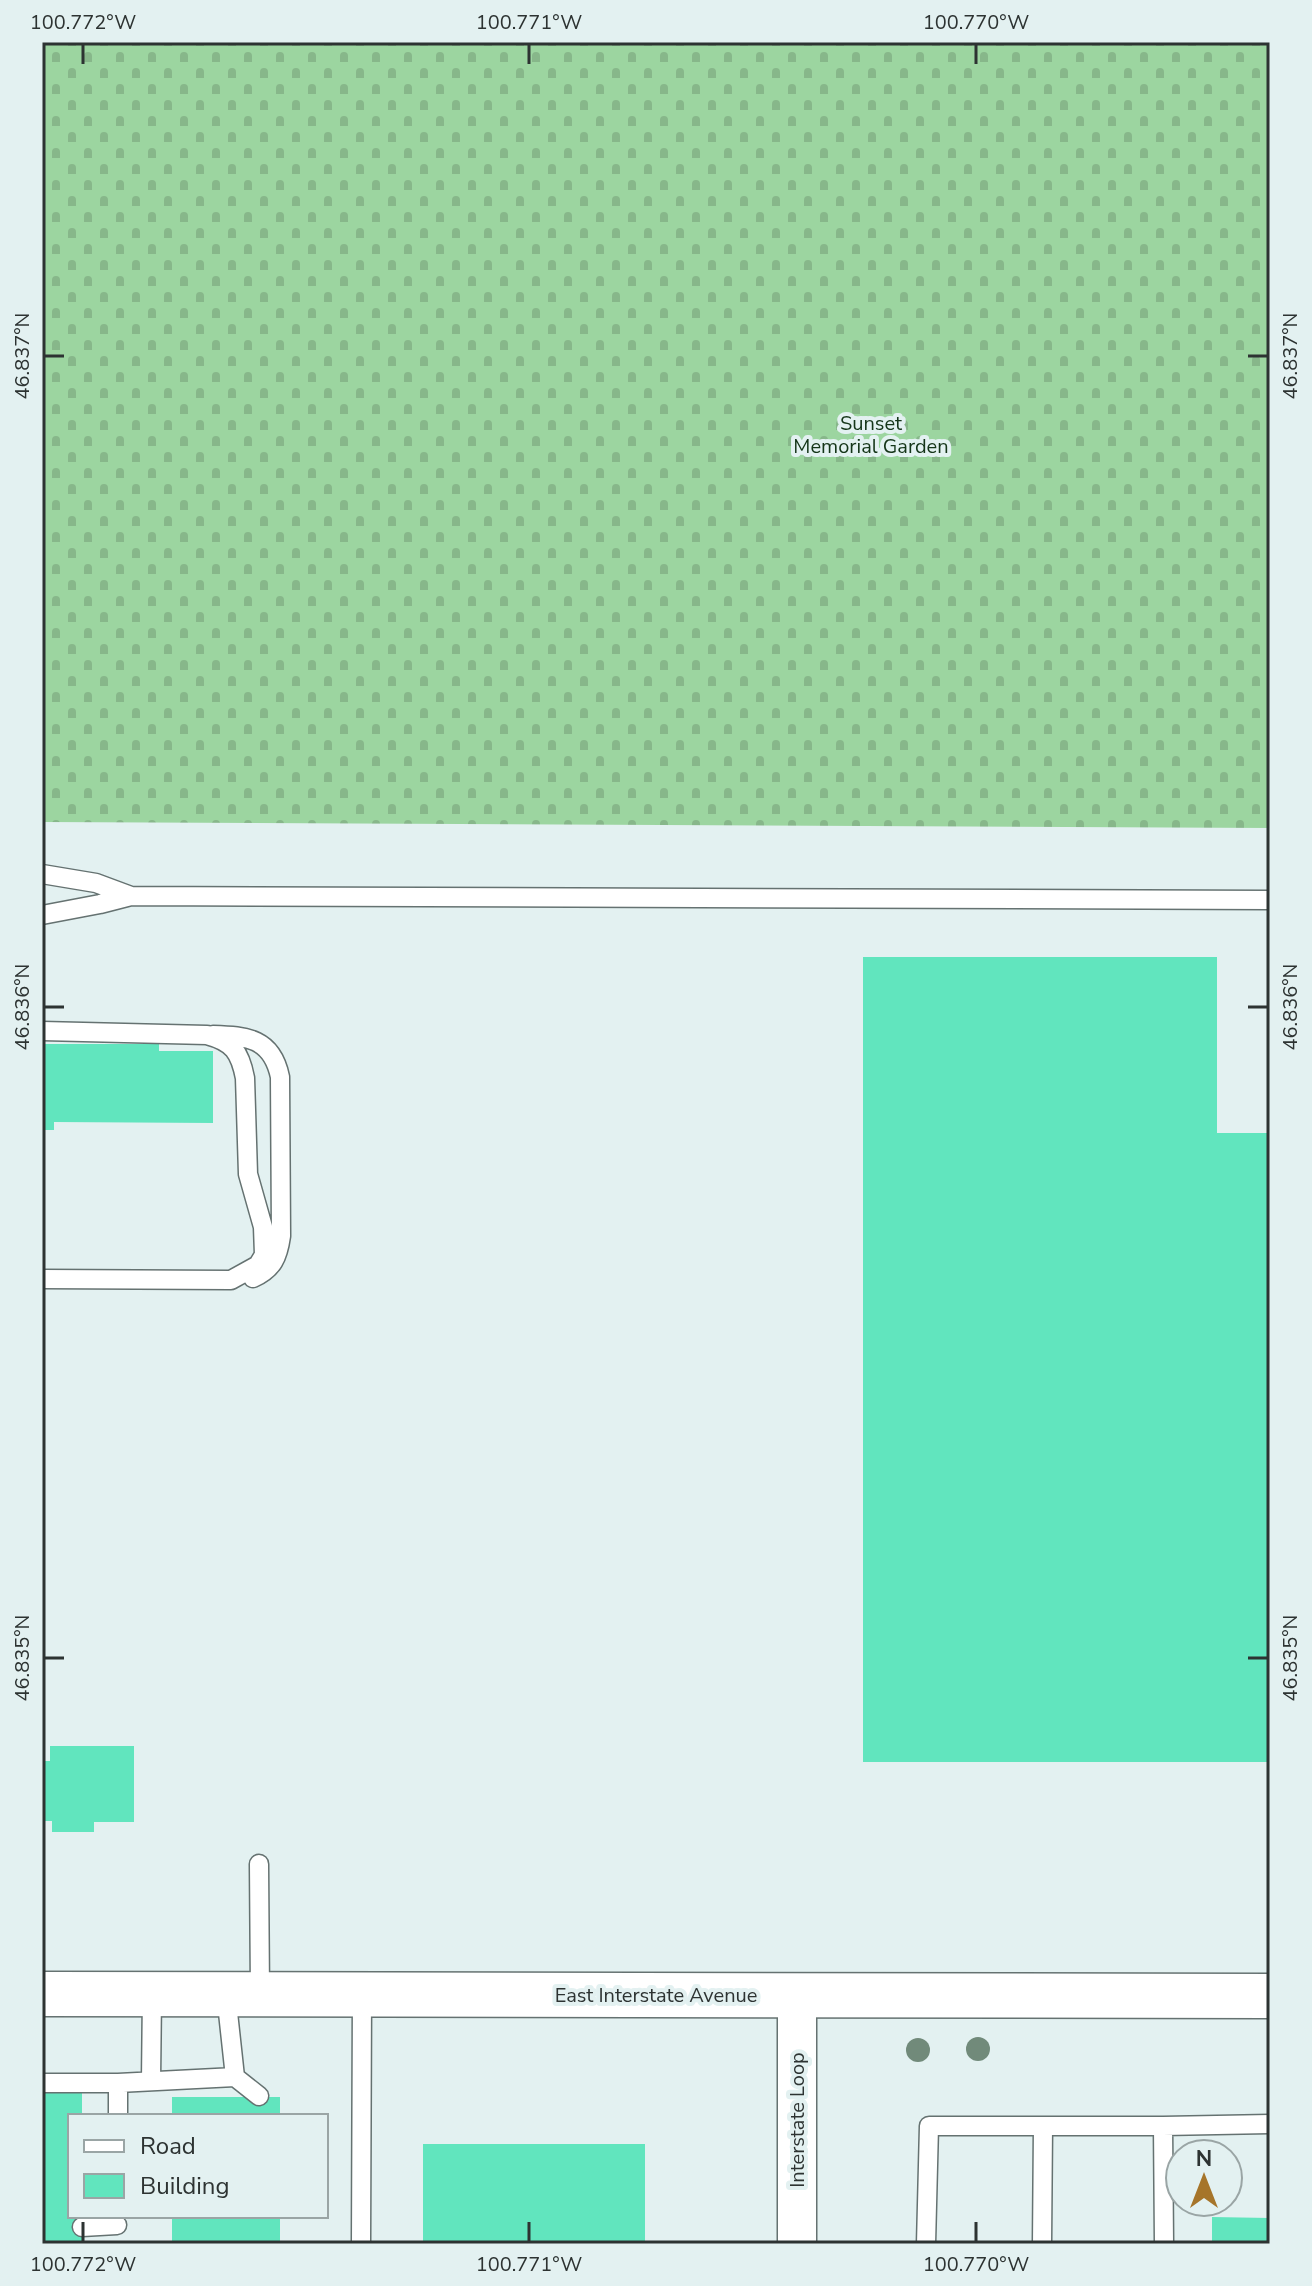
<svg xmlns="http://www.w3.org/2000/svg" width="1312" height="2286" font-family="'Nunito Sans',sans-serif">
	<style>
		.cemetery { fill: url(#cemetery-stones) }
		.building { fill: #61e5be }
		.lines { fill: none; stroke-linecap: round; stroke-linejoin: round }
		.service-casing { stroke: #657271; stroke-width: 21 }
		.minor-casing { stroke: #657271; stroke-width: 41 }
		.tertiary-casing { stroke: #657271; stroke-width: 47 }
		.service { stroke: #fff; stroke-width: 18 }
		.minor { stroke: #fff; stroke-width: 38 }
		.tertiary { stroke: #fff; stroke-width: 44 }
		.tree { fill: #718a7a }
		.ticks { fill: none; stroke: #2d3332; stroke-width: 3 }
		.labels { text-anchor: middle; dominant-baseline: central; stroke-width: 8; stroke-linejoin: round; paint-order: stroke }
		.park-label { font-size: 20px; fill: #143518; stroke: #e3f1f1 }
		.street-label { font-size: 20px; fill: #2d3332; stroke: #e3f1f1 }
		.neatline { fill: none; stroke: #2d3332; stroke-width: 3 }
		.ticks-label { font-size: 20px; text-anchor: middle; fill: #2d3332 }
	</style>
	<defs>
		<pattern id="cemetery-stones" width="16" height="16" patternUnits="userSpaceOnUse" patternTransform="scale(2)"><rect width="16" height="16" fill="#9cd5a0"/><path d="M2 7V4a2 2 0 0 1 4 0v3zM10 15v-3a2 2 0 0 1 4 0v3z" fill="#87b78a"/></pattern>
	</defs>
	<rect width="100%" height="100%" fill="#e3f1f1"/>
	<!-- cemetery -->
	<path class="cemetery" d="M42 42H1270V828L42 822Z"/>
	<!-- building -->
	<path class="building" d="M863 957H1217V1133H1270V1762H863Z
		M42 1044H159V1051H213V1123L54 1122V1130H42Z
		M50 1746H134V1822H94V1832H52V1821H42V1761H50Z
		M42 2089H82V2116H70V2216H82V2244H42Z
		M172 2097H280V2116H172Z
		M423 2144H645V2244H423Z
		M172 2216H280V2244H172Z
		M1212 2217 1270 2218V2244H1212Z"/>
	<g class="lines">
		<defs>
			<path id="service" d="M42 874 96 883 131 896
				M42 915 100 904 131 896 1270 900
				M42 1031 207 1035C233 1042 240 1052 245 1078L248 1174 263 1227 264 1255 258 1265 231 1280 42 1279
				M213 1035C247 1036 272 1038 280 1077L281 1236C278 1257 273 1269 253 1278
				M259 1864 260 1994
				M226 1994 235 2077
				M151 2081 152 1995
				M42 2083H118L235 2077 259 2096
				M118 2116V2083
				M1163 2126 1164 2244
				M82 2227 117 2225
				M361 2244 362 1994
				M926 2244 929 2126H1163L1270 2124
				M1042 2244 1043 2126"/>
			<path id="minor" d="M797 2244V1996"/>
			<path id="tertiary" d="M42 1994 1270 1996"/>
		</defs>
		<!-- service casing -->
		<use href="#service" class="service-casing"/>
		<!-- minor casing -->
		<use href="#minor" class="minor-casing"/>
		<!-- tertiary casing -->
		<use href="#tertiary" class="tertiary-casing"/>
		<!-- service -->
		<use href="#service" class="service"/>
		<!-- minor -->
		<use href="#minor" class="minor"/>
		<!-- tertiary -->
		<use href="#tertiary" class="tertiary"/>
	</g>
	<!-- trees -->
	<g class="tree">
		<circle cx="978" cy="2049" r="12"/>
		<circle cx="918" cy="2050" r="12"/>
	</g>
	<!-- ticks -->
	<path class="ticks" d="M83 44V64M529 44V64M976 44V64M44 356H64M1248 356H1268M44 1007H64M1248 1007H1268M44 1658H64M1248 1658H1268M83 2222V2242M529 2222V2242M976 2222V2242"/>
	<g class="labels">
		<!-- park labels -->
		<g class="park-label">
			<text x="871" y="423">Sunset<tspan x="871" dy="23">Memorial Garden</tspan></text>
		</g>
		<!-- street labels -->
		<g class="street-label">
			<text x="656" y="1995">East Interstate Avenue</text>
			<text transform="translate(797 2120) rotate(-90)">Interstate Loop</text>
		</g>
	</g>
	<!-- border -->
	<rect width="1312" height="2286" fill="none" stroke="#e3f1f1" stroke-width="88"/>
	<!-- legend -->
	<rect x="68" y="2114" width="260" height="104" fill="#e3f1f1" stroke="#9aa5a5" stroke-width="2"/>
	<rect x="84" y="2140" width="40" height="12" fill="#ffffff" stroke="#9aa5a5" stroke-width="2"/>
	<text x="140" y="2154" font-size="24" fill="#2d3332">Road</text>
	<rect x="84" y="2174" width="40" height="24" fill="#61e5be" stroke="#9aa5a5" stroke-width="2"/>
	<text x="140" y="2194" font-size="24" fill="#2d3332">Building</text>
	<!-- north arrow -->
	<g transform="translate(1204 2178)"><circle r="38" fill="#e3f1f1" stroke="#9aa5a5" stroke-width="2"/>
	<path d="M0-6L14 30L0 20L-14 30Z" fill="#a6752a"/>
	<text y="-12" font-size="22" font-weight="bold" text-anchor="middle" fill="#2d3332">N</text>
	</g>
	<rect x="44" y="44" width="1224" height="2198" class="neatline"/>
	<g class="ticks-label">
		<text x="83" y="29">100.772°W</text>
		<text x="529" y="29">100.771°W</text>
		<text x="976" y="29">100.770°W</text>
		<text transform="translate(22 356) rotate(-90)" y="7">46.837°N</text>
		<text transform="translate(1290 356) rotate(-90)" y="7">46.837°N</text>
		<text transform="translate(22 1007) rotate(-90)" y="7">46.836°N</text>
		<text transform="translate(1290 1007) rotate(-90)" y="7">46.836°N</text>
		<text transform="translate(22 1658) rotate(-90)" y="7">46.835°N</text>
		<text transform="translate(1290 1658) rotate(-90)" y="7">46.835°N</text>
		<text x="83" y="2271">100.772°W</text>
		<text x="529" y="2271">100.771°W</text>
		<text x="976" y="2271">100.770°W</text>
	</g>
</svg>
